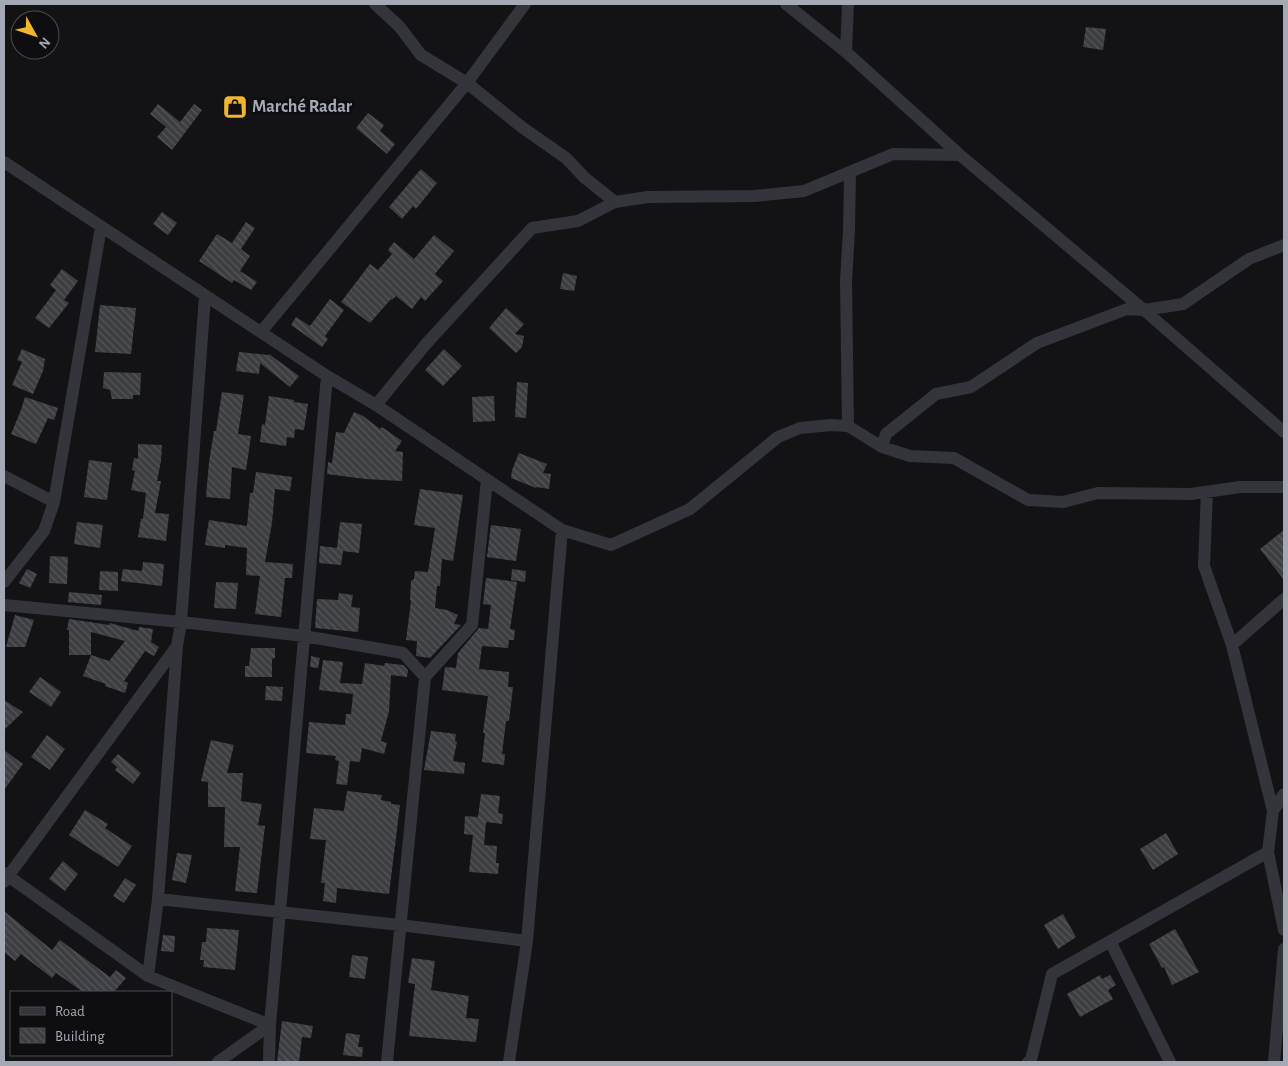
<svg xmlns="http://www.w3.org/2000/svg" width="1288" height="1066" font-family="'Alegreya Sans',sans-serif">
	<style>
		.building { fill: url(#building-back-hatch); fill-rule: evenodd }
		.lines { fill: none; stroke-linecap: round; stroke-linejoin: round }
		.street { stroke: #34353a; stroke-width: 12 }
		.labels { text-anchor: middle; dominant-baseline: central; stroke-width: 5; stroke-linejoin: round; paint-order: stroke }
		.poi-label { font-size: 18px; font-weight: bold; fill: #a5a9b5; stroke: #0e0e10; text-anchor: start }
	</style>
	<defs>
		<pattern id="building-back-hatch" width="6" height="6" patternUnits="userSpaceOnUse" patternTransform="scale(1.25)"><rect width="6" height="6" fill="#3d3e42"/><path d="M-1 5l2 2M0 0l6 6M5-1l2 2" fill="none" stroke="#56575b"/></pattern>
	</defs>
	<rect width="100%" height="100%" fill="#131315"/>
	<!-- building -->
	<path class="building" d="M1086 27 1106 29 1103 50 1083 47Z
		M158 104 180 122 194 104 202 110 172 150 157 137 166 127 150 114Z
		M368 113 384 125 380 131 395 144 387 154 356 128Z
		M421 169 437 183 416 209 413 206 402 219 389 207Z
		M162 212 177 223 168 235 153 224Z
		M246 222 255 228 241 249 250 256 240 271 257 282 251 290 234 280 232 283 199 261 217 234 232 243Z
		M434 235 454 251 435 274 443 281 425 301 421 297 412 309 396 296 392 300 391 299 370 323 341 302 370 264 378 270 392 254 388 250 394 242 414 259Z
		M62 269 78 281 64 300 69 303 49 328 35 318 56 290 50 285Z
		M563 273 577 276 574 291 560 289Z
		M330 299 344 310 325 336 328 339 322 347 291 325 296 317 310 326Z
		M100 305 136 308 131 354 95 352Z
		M506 308 524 324 515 334 524 336 522 347 516 353 489 328Z
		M22 349 45 359 43 371 33 394 12 385 22 362 17 360Z
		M444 349 462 366 443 386 425 370Z
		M239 352 268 355 269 354 299 376 290 387 260 363 259 374 236 371Z
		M104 372 141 373 140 395H133V399H112L110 390 103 388Z
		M517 382 528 383 526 418 515 417Z
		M222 392 244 395 238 434 251 436 246 470 232 467 230 499 206 497 209 462 214 431H216Z
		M269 396 294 400V402L308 404 304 430 295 429 294 438 287 437 286 446 260 442 262 424 265 425Z
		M494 396 495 421 473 422 472 397Z
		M25 397 58 408 54 420 48 418 36 444 11 434 21 410Z
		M354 412 363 416 380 429 382 427 402 441 395 451 403 452 402 481 365 479 327 474 328 462 332 463 336 432 344 433Z
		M138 444 162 445 161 461 157 481H161L155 513 169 514 166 541 138 537 141 519H143L146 493 131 490 135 471 132 470 134 458 138 459Z
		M519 453 547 464 543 473 551 474 549 489 537 487 536 488 511 478 512 470Z
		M89 460 112 463 107 500 84 497Z
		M256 472 292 477 290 491 275 489 272 523 265 562 293 564 292 578H285L281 617 255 614 260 576 246 575 247 548 225 545V548L205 545 209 520 247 526 250 493H253Z
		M420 489 463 495 453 561 442 559 440 586H437L435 608 447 610 458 615 454 624 461 625 430 658 416 656 417 641 406 640 411 601 410 600 411 581 414 579 415 571 428 572 435 528 414 525Z
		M77 522 103 525 100 548 74 544Z
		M340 522 362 524 359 553 343 551 341 565 319 563 320 546 337 548Z
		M491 525 521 529 516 561 487 557Z
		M1284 530V580L1260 549Z
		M50 556 68 557 67 584 49 583Z
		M143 562 164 564 162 586 121 581 123 569 142 571Z
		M27 569 37 574 30 588 19 583Z
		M512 569 526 571 525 582 511 580Z
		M100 571 118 572V591L99 590Z
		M486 578 517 582 510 629 515 630 514 640H509L508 648 482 646 479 669 509 672 508 687H513L509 721H506L502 754H505L504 765 482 762 485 733H483L488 696 442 690 445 667 456 668 458 653 479 628 488 629 491 605 483 604Z
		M216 582 238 583 236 609 214 608Z
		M69 592 102 595 101 605 68 602Z
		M339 593 353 595 351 607 360 608 358 632 315 628 317 599 338 600Z
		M15 615 34 620 25 647H6Z
		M69 619 109 625 110 623 138 631 139 627 153 629 151 642 159 647 154 656 145 651 124 681 128 683 125 693 105 686 106 684 83 676 91 655H69V630H67ZM91 632 125 641 109 661 91 655Z
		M251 648H275V658L272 659V677H245V666H249Z
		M311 656 320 658 318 668 310 667Z
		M323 660 343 662 340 683 362 684 365 663 384 666 385 663 403 665 408 670 407 677 391 675 389 711 381 741 387 743 384 754 362 748 360 762 350 761 347 785 336 784 339 761 335 760 336 756 306 753 309 722 345 725 346 714H351L353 694 319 690Z
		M40 677 61 692 51 707 29 692Z
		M266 686 283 687 282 701 265 700Z
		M4 700 23 712 4 730Z
		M431 731 456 734 455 741 457 742 453 761 465 763 464 774 424 770Z
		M47 735 65 749 50 770 31 757Z
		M211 740 234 745 227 773H243L241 801 262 804 258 825 265 826 257 893 235 891 240 847H224L225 807H208V782L201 781Z
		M4 750 23 764 4 790Z
		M118 754 141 773 133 784 115 770 117 767 111 762Z
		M347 791 382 795 381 800 391 802V804L400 805 389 894 337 888 336 903 323 901 325 883H321L326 840 310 839 314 808 344 811Z
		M481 794 500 796 498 813 503 814 502 824 486 822 484 845 497 846 496 863H499L498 874 469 872 473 835 464 834 465 816 478 817Z
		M85 810 108 824 105 828 132 846 118 867 69 835Z
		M1166 833 1178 854 1153 870 1140 849Z
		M177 853 192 855 186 883 172 880Z
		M63 861 78 874 65 891 49 879Z
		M125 878 136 885 124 903 113 896Z
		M4 911 52 950 60 940 110 977 116 970 126 978 114 992H83L56 973 52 978 21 954 15 961 4 952Z
		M1063 914 1076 937 1058 949 1044 925Z
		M207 928 239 930 235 970 203 967 204 960H200L202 942H206Z
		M1175 929 1199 972 1172 985 1164 967 1162 968 1149 944Z
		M163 935 175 936 174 952 161 951Z
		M352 955 368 957 365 979 349 977Z
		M412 958 435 961 431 990 469 996 466 1018 479 1019 476 1042 409 1036 415 984 408 983Z
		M1100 975 1102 979 1110 975 1116 985 1108 990 1113 999 1080 1017 1067 994Z
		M282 1021 313 1026 311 1038 302 1037 299 1062H277Z
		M346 1033 360 1035 358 1047H363L362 1057 343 1055Z"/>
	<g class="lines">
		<!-- street -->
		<path class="street" d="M375 4 399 26 421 55 467 83 523 128 566 158 585 178 615 202
			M786 4 846 52 960 155 1144 310 1284 432
			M846 52 848 4
			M4 162 327 376 376 405 562 530 611 545 690 509 778 437 800 428 831 425 848 426
			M850 173 849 231 846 281 848 426 882 447 910 456 954 458 1028 500 1063 502 1098 493 1191 494 1240 487H1284
			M261 332 467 83 525 4
			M376 405 426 344 532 228 578 221 615 202 648 197 754 196 804 191 893 154 960 155
			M882 447 886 434 936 394 971 387 1037 343 1127 309 1144 310 1183 304 1249 259 1284 245
			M4 476 54 502
			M1207 492 1204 566 1232 645 1273 811
			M4 582 44 531 54 502 101 227
			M4 605 181 622 304 636 403 653 425 677
			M1232 645 1284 599
			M1284 794 1273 811 1268 852 1284 930
			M4 873 148 976 270 1025
			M4 882 177 646
			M158 899 400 925 527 941
			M1110 941 1170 1062
			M148 976 158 899 177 646 181 622 205 296
			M218 1062 270 1025
			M269 1062 270 1025 327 376
			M387 1062 425 677 472 625 487 480
			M509 1062 527 941 562 530
			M1028 1062 1031 1060 1052 974 1268 852
			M1274 1062 1284 949"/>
	</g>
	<!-- icons -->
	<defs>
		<symbol id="shop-square" viewBox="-11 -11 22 22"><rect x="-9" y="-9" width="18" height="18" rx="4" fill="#f2b62e" stroke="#0e0e10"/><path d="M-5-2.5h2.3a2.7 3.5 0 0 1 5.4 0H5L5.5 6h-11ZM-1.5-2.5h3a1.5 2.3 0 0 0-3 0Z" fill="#111"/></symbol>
	</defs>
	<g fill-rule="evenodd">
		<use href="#shop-square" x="221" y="93" width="28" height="28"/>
	</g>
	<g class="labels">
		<!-- poi labels -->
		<g class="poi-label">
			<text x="252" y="107">Marché Radar</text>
		</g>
	</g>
	<!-- border -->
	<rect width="1288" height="1066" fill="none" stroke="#a5a9b5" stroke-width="10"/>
	<!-- legend -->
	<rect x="10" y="991" width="162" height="65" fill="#0e0e10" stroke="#4a4c52"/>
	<rect x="20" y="1007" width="25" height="8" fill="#34353a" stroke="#4a4c52"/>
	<text x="55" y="1016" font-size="15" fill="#a5a9b5">Road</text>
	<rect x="20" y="1028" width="25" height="15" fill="url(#building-back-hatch)" stroke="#4a4c52"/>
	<text x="55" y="1041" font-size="15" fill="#a5a9b5">Building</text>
	<!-- north arrow -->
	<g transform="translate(35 35) rotate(130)"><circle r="24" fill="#0e0e10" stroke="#4a4c52"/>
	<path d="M0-4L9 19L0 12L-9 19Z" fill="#f2b62e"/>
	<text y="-8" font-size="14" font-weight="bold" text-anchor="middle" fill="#a5a9b5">N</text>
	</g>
</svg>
